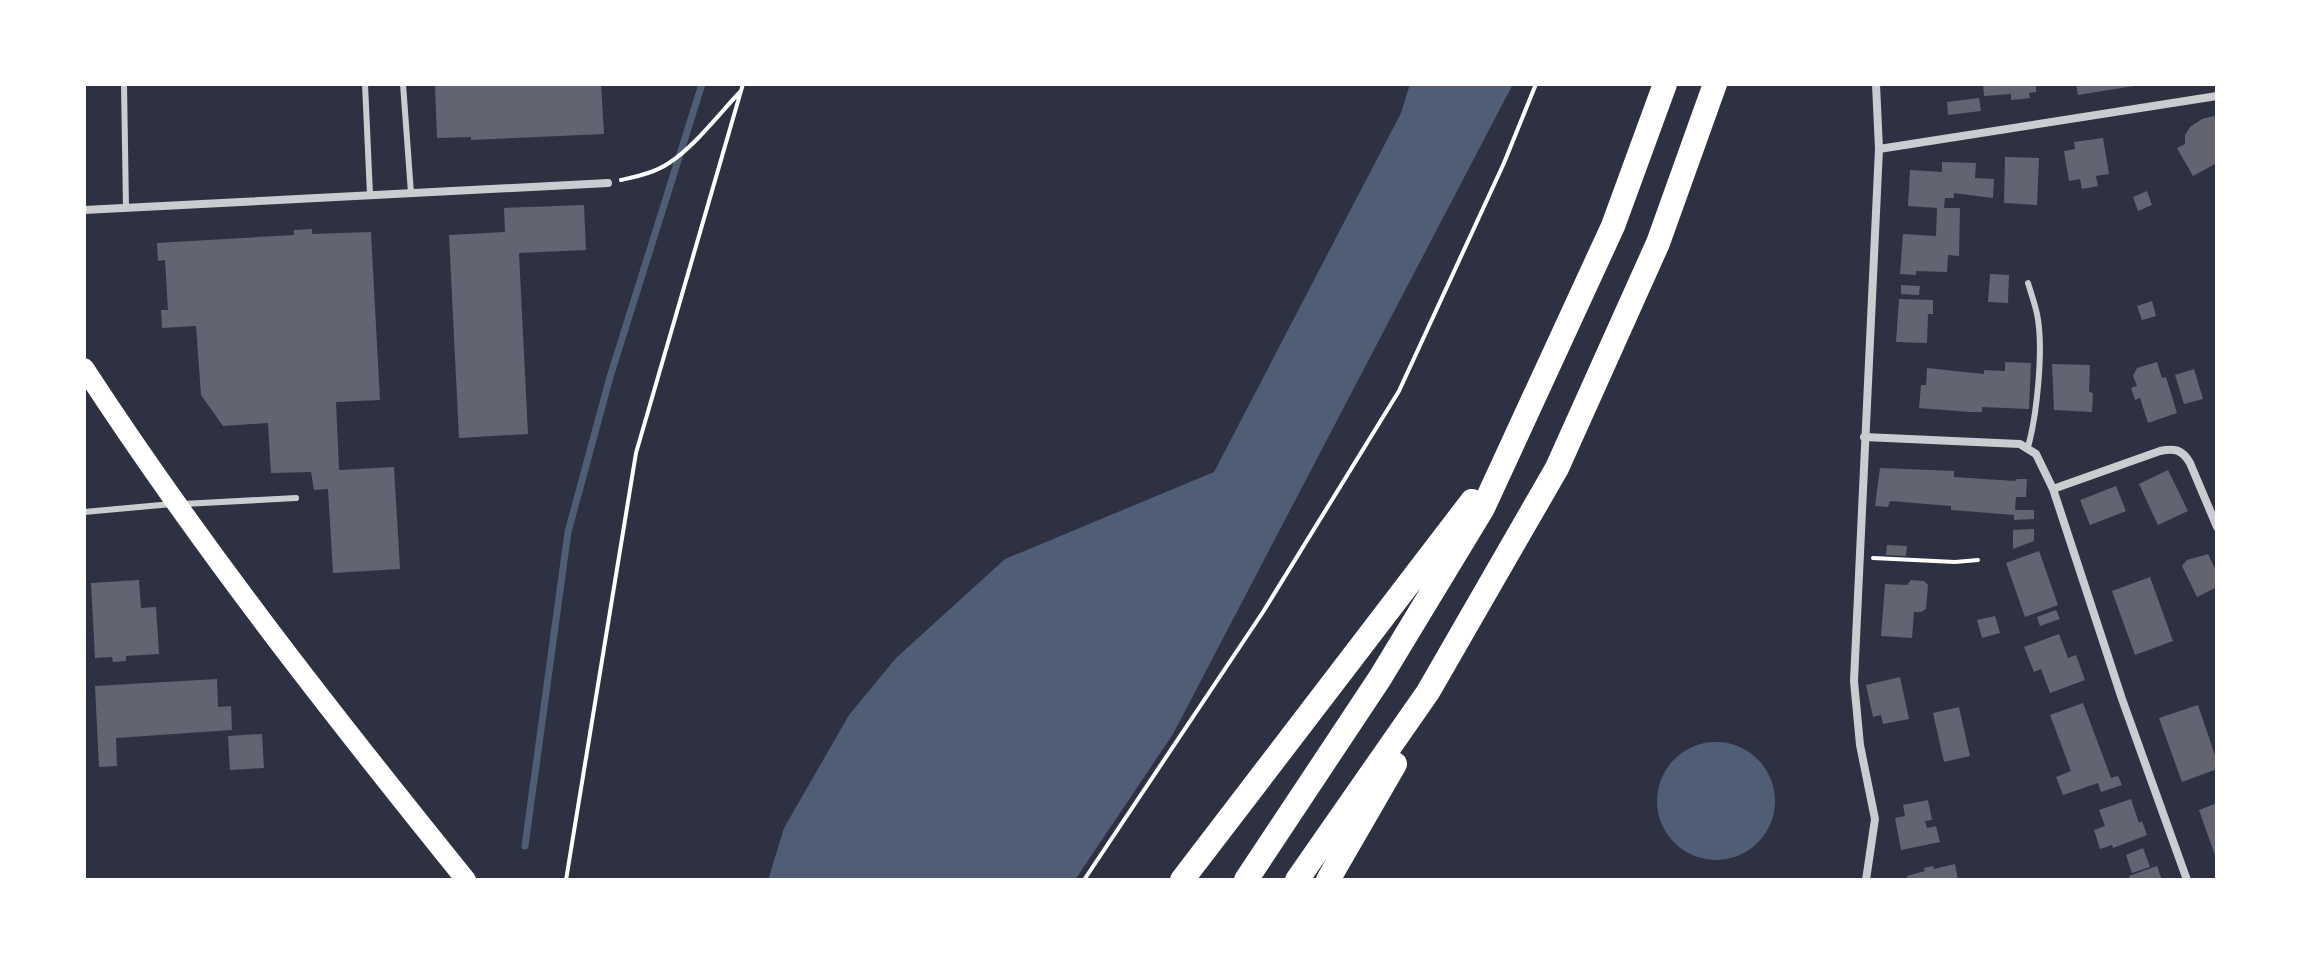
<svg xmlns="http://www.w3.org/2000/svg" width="2301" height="964" font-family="'Zilla Slab',serif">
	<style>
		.water { fill: #4f5d75 }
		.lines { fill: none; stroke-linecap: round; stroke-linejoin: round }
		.stream { stroke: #4f5d75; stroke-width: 7 }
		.building { fill: #626471 }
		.path { stroke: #fff; stroke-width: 4 }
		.service { stroke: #caccd0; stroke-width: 6 }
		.minor { stroke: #caccd0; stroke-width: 8 }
		.primary { stroke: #fff; stroke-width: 20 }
		.motorway { stroke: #fff; stroke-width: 24 }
	</style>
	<rect width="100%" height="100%" fill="#2d3142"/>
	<!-- water -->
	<path class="water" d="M1410 84H1513L1173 734 1075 880H768L784 828 849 715 896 658 1005 559 1214 472 1401 113Z
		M1657 801a59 59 0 1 1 118 0a59 59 0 1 1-118 0Z"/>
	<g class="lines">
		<!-- stream -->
		<path class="stream" d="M525 846 568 532 610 377 702 84"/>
	</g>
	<!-- building -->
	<path class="building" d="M435 84H601L604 134 471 140V137L437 138Z
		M1983 84H2036V92L2029 93 2030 98 2011 100V94L1984 96Z
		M2076 84H2134V86L2078 95Z
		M1979 98 1981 111 1948 115 1947 102Z
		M2214 116 2217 121V163L2193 176 2177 148 2185 144V135L2190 127 2202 119Z
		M2103 138 2109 174 2096 176 2098 186 2082 189 2080 179 2069 181 2064 151 2075 149 2074 142Z
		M2005 157 2039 158 2037 205 2004 203Z
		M1942 162 1976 163 1975 178 1994 179 1993 198 1954 193V198H1945L1944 208H1960L1959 256 1948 255 1947 272 1916 271V275L1900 274 1903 234 1936 236 1937 208 1908 206 1910 170 1942 172Z
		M2147 191 2152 205 2138 211 2133 197Z
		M584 205 586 250 519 253 528 434 459 438 449 235 505 232 504 208Z
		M312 229V234L371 232 380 400 336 402 339 470 394 467 400 569 333 573 328 489 314 490 311 472 271 473 268 423 223 426 201 395 196 326 162 328 161 310H168L165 260 158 261 157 243 294 235V230Z
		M1990 274 2009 275 2008 303 1988 302Z
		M1901 285 1920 286 1919 295 1901 294Z
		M1899 299 1933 300V314H1928L1927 343 1896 342Z
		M2152 301 2156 316 2142 320 2137 306Z
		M2005 362 2031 363 2029 409 1982 407V412H1969L1919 408 1921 385H1926L1927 368 1984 374V370L2005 371Z
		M2157 362 2162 378 2166 377 2177 413 2148 423 2140 398 2135 400 2131 388 2137 386 2133 376 2137 368Z
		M2052 364 2090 365 2089 392 2093 393 2092 412 2054 410Z
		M2194 369 2203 399 2184 404 2175 375Z
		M1880 468 1954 471V477L2015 481 2017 479H2027L2026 497H2016L2015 510H2034V519L2014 520V515L1951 510V506L1890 501 1888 507 1875 506Z
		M2168 470 2188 511 2158 525 2139 484Z
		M2116 486 2126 511 2090 525 2080 500Z
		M2034 529V541L2013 549V530Z
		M1887 545 1907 546 1906 556 1886 555Z
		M2039 551 2058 605 2025 617 2006 563Z
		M2208 554 2217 573V587L2197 597 2182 566 2187 560Z
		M2150 577 2173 641 2135 655 2112 591Z
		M139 580 141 608 156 607 159 654 126 656V661L113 662 112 657 95 658 91 583Z
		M1911 580 1924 581 1928 585 1926 609 1921 612H1914L1912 638 1881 636 1885 584 1907 585Z
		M2056 610 2060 619 2040 626 2037 617Z
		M1995 616 2000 633 1982 638 1977 620Z
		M2059 634 2068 658 2076 655 2085 680 2050 693 2041 669 2034 672 2024 647Z
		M1900 677 1909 719 1883 724 1881 715 1873 717 1866 685Z
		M217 679 218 707 231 706 232 730 116 738 117 766 99 767 95 686Z
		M2083 703 2111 778 2118 776 2122 785 2101 792 2098 783 2063 795 2056 777 2071 771 2050 715Z
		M2198 705 2217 761V769L2182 782 2159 718Z
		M1959 707 1970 756 1944 762 1933 713Z
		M262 734 264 768 230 770 228 736Z
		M2131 799 2139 823 2142 821 2147 835 2113 848 2112 845 2100 849 2094 830 2105 826 2099 810Z
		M1928 800 1932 820 1925 821 1927 828 1936 826 1940 842 1901 850 1895 818 1905 816 1903 805Z
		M2217 803V861L2199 810Z
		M2143 848 2150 867 2132 873 2126 855Z
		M1955 864 1958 880H1908L1907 876 1925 871 1924 868 1933 866 1934 869Z
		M2157 866 2162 880H2130L2129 876Z"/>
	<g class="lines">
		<!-- path -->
		<path class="path" d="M621 180C638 176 654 173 669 163 694 147 719 114 740 92
			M1873 558 1955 562 1978 560
			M566 880 636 453 743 84
			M1084 880 1263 612 1399 391 1504 163 1536 84"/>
		<!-- service -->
		<path class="service" d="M124 84 126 208
			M365 84 370 195
			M403 84 411 193
			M2028 447C2037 415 2044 347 2037 314 2035 304 2031 293 2028 283
			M183 504 296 498
			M84 512 172 504"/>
		<!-- minor -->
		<path class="minor" d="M1879 149 2217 96
			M84 210 608 183
			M1864 437 2020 444 2036 454 2053 489 2122 699 2187 880
			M2053 489 2160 451C2174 448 2182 449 2190 463L2217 527
			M1866 880 1875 819 1860 745 1854 681 1879 149 1876 84"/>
		<!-- primary -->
		<path class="primary" d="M84 368C200 546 332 714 466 880"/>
		<!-- motorway -->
		<path class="motorway" d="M1182 880 1472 501
			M1246 880 1380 678 1483 508 1613 226 1665 84
			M1297 880 1428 692 1557 468 1658 243 1715 84
			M1328 880 1395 764"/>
	</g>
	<!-- border -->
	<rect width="2301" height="964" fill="none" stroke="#ffffff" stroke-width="172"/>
</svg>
